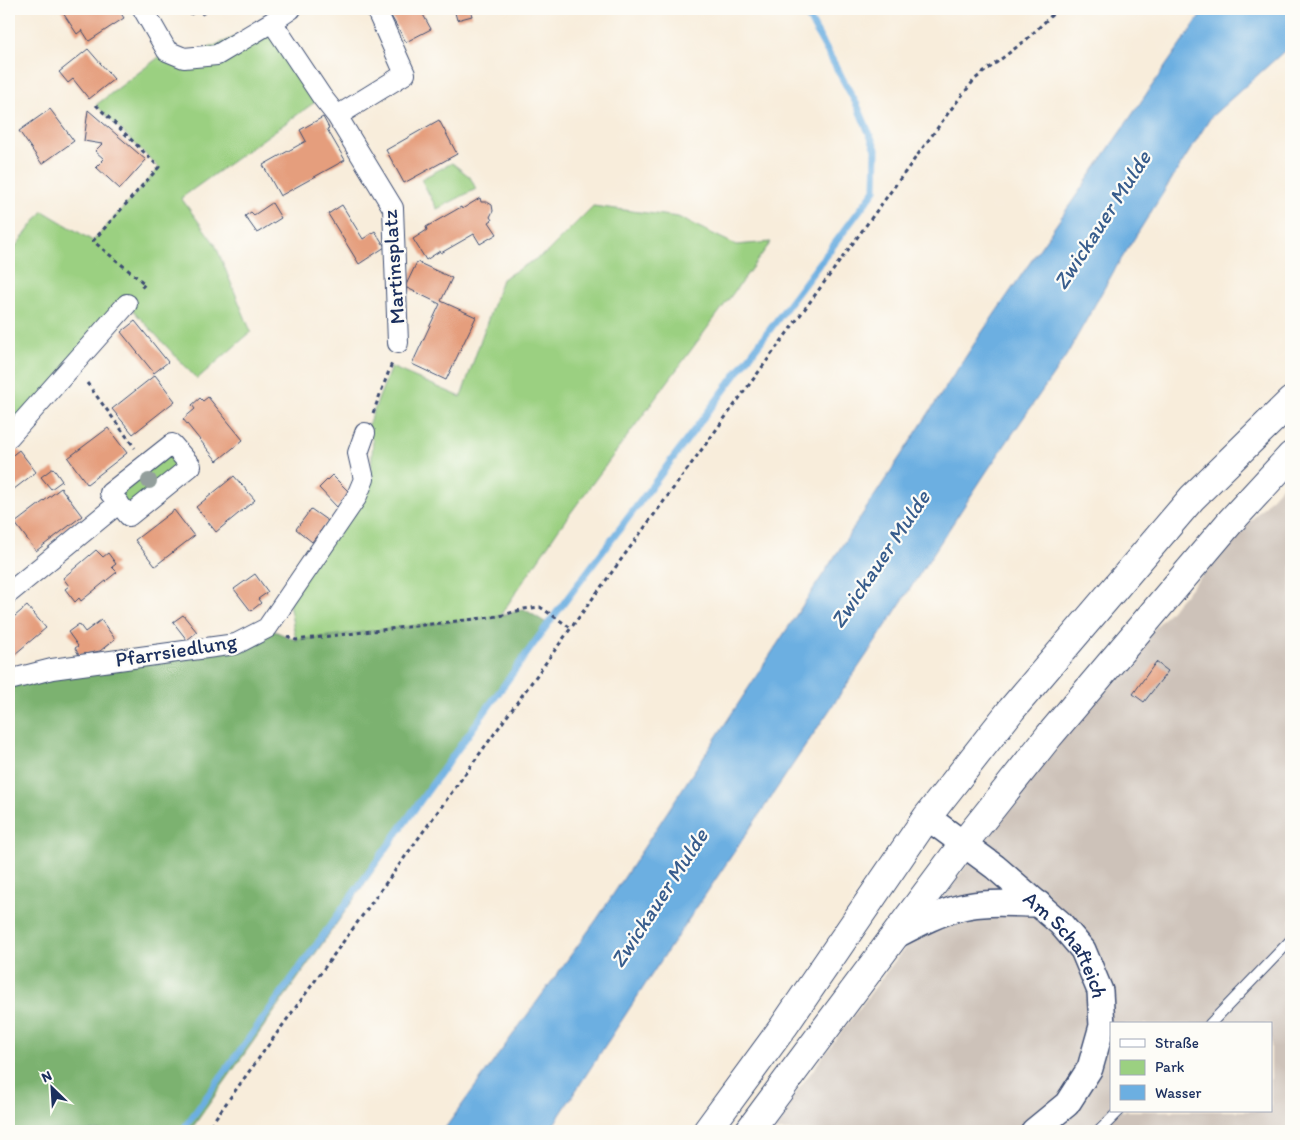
<svg xmlns="http://www.w3.org/2000/svg" width="1300" height="1140" font-family="Itim,sans-serif">
	<style>
		.industrial { fill: #cdc2b9; fill-rule: evenodd }
		.green { fill: #9bd081; stroke: #5b8070 }
		.forest { fill: #7cb26f; stroke: #4c7066 }
		.water { fill: #6cafe1; stroke: #446fa0 }
		.lines { fill: none; stroke-linecap: round; stroke-linejoin: round }
		.stream { stroke: #6cafe1; stroke-width: 7 }
		.building { fill: #e59e7d }
		.service-casing { stroke: #3c4c71; stroke-width: 12 }
		.minor-casing { stroke: #3c4c71; stroke-width: 22 }
		.tertiary-casing { stroke: #3c4c71; stroke-width: 28 }
		.primary-casing { stroke: #3c4c71; stroke-width: 30 }
		.path { stroke: #3c4c71; stroke-width: 3; stroke-dasharray: 4 4; stroke-linecap: butt }
		.service { stroke: #fff; stroke-width: 10 }
		.minor { stroke: #fff; stroke-width: 20 }
		.tertiary { stroke: #fff; stroke-width: 25 }
		.primary { stroke: #fff; stroke-width: 28 }
		.tree { fill: #939f9c }
		.labels { text-anchor: middle; dominant-baseline: central; stroke-width: 4.5; stroke-linejoin: round; paint-order: stroke }
		.street-label { font-size: 21px; fill: #1b2f5e; stroke: #fdfcf7 }
		.water-label { font-size: 22px; font-style: italic; fill: #375c8c; stroke: #fdfcf7 }
	</style>
	<rect width="100%" height="100%" fill="#fdfcf7"/>
	<filter id="ink" filterUnits="userSpaceOnUse"><feTurbulence type="fractalNoise" baseFrequency=".02" numOctaves="2"/><feDisplacementMap in="SourceGraphic" scale="10" xChannelSelector="R" yChannelSelector="G"/><feConvolveMatrix kernelMatrix="1 2 1 2 8 2 1 2 1" color-interpolation-filters="sRGB"/></filter>
	<filter id="wash" filterUnits="userSpaceOnUse"><feTurbulence type="fractalNoise" baseFrequency=".0096" numOctaves="4" result="noise"/><feDisplacementMap in="SourceGraphic" scale="20" xChannelSelector="R" yChannelSelector="G"/><feGaussianBlur stdDeviation="1.12" result="paint"/><feColorMatrix in="noise" values="0 0 0 0 0 0 0 0 0 0 0 0 0 0 0 0 0 1.4 0 .05"/><feComposite in="paint" operator="in"/></filter>
	<g filter="url(#wash)">
		<rect width="100%" height="100%" fill="#f8eddb"/>
		<!-- industrial -->
		<path class="industrial" d="M1291 476V1131H767L1046 760 1128 658ZM1111 1024H1271V1111H1111Z"/>
		<!-- green -->
		<path class="green" d="M272 22 322 97 181 198 215 244 251 332 197 379 127 304 9 437V255L43 211 93 241 159 168 96 105 167 51 184 58Z
			M452 163 470 177 476 189 437 209 421 179Z
			M593 206 678 217 736 245 771 242 558 530 500 616 296 640 289 604 371 470 373 440 365 433 391 367 461 397 502 279 546 253Z
			M172 444 191 466 129 516 110 493Z"/>
		<!-- forest -->
		<path class="forest" d="M524 609 548 624 190 1131H9V680L236 644 267 628 296 640 500 616Z"/>
		<!-- water -->
		<path class="water" d="M1205 9H1291V45L1211 117 1115 269 1066 356 987 471 874 644 656 968 554 1124 555 1131H443L597 919 978 338Z"/>
		<g class="lines">
			<!-- stream -->
			<path class="stream" d="M182 1131 548 624 875 190 876 149 857 105 804 9"/>
		</g>
		<g id="blocks">
			<!-- building -->
			<path class="building" d="M63 9H118L124 18 89 41 82 30 77 34 61 10Z
				M188 9H213L202 15 200 10 191 15Z
				M387 9H420L431 29 406 42Z
				M454 9H470L472 16 457 20Z
				M88 49 114 79 89 99 73 79 68 83 59 72Z
				M50 109 74 141 42 164 19 131Z
				M88 110 146 160 120 189 96 167 104 159 95 151 102 144 84 141Z
				M323 117 329 128 327 129 345 160 280 196 263 165 306 141 300 130Z
				M439 120 457 154 404 183 386 150Z
				M480 198 481 202H487L492 205 493 211 490 217 492 220 489 222 497 234 480 244 474 234 441 253 440 251 426 260 413 239 427 230 426 227 461 207 462 209Z
				M272 203 281 218 257 233 245 216 251 212 254 215Z
				M342 205 363 239 375 231 385 247 359 264 328 214Z
				M417 262 452 278 441 301 476 317 446 380 412 364 440 304 405 287Z
				M135 321 168 362 154 373 121 332Z
				M155 375 175 401 133 434 112 409Z
				M208 397 243 440 217 461 183 419 195 409 192 405 200 398 203 401Z
				M108 428 127 453 87 484 68 458Z
				M19 450 36 472 9 493V458Z
				M53 468 62 481 51 489 41 477Z
				M332 475 350 493 337 507 319 488Z
				M234 476 255 500 216 532 196 507Z
				M61 488 82 516 36 551 15 523Z
				M311 509 328 521 312 542 296 529Z
				M174 510 194 536 155 566 135 540Z
				M96 550 103 557 108 553 116 564 112 567 117 572 81 601 79 598 75 602 65 589 69 586 63 578Z
				M255 574 268 592 258 599 261 603 251 611 234 589Z
				M27 606 46 628 9 659V621Z
				M183 615 197 632 187 640 173 622Z
				M101 620 115 639 100 651 79 655 75 648 78 646 68 632 79 624 85 632Z
				M1156 662 1168 671 1144 702 1133 694Z"/>
		</g>
	</g>
	<g filter="url(#ink)">
		<use href="#blocks" fill-opacity="0" stroke="#3c4c71" stroke-width="1"/>
		<g class="lines">
			<defs>
				<path id="service" d="M1210 1024 1291 940
					M1099 1131 1119 1111"/>
				<path id="minor" d="M143 9 167 51 184 58 217 55 272 22 291 9
					M272 22 322 97 337 116 393 208 398 343
					M337 116 405 74 376 9
					M9 437 127 304
					M172 444 191 466 129 516 110 493Z
					M9 593 119 503
					M9 680 52 669 236 644 267 628 356 498 364 479 358 453 365 433"/>
				<g id="tertiary">
					<path id="s1" d="M927 817 995 867 1060 923 1083 950 1100 991 1102 1026 1090 1068 1067 1104 1034 1131"/>
					<path d="M895 936C916 925 938 913 962 907 987 901 1014 904 1039 904"/>
				</g>
				<path id="primary" d="M707 1131 784 1026 927 817 1012 709 1192 498 1291 401
					M749 1131 964 843 1049 736 1231 521 1291 456"/>
			</defs>
			<!-- service casing -->
			<use href="#service" class="service-casing"/>
			<!-- minor casing -->
			<use href="#minor" class="minor-casing"/>
			<!-- tertiary casing -->
			<use href="#tertiary" class="tertiary-casing"/>
			<!-- primary casing -->
			<use href="#primary" class="primary-casing"/>
			<!-- path -->
			<path class="path" d="M96 105 159 167 93 241 145 284 141 288
				M87 383 135 448
				M373 413 392 363
				M287 636 296 640 500 616 524 609 540 607 571 628
				M206 1131 571 628 952 108 975 79 1026 40 1058 9"/>
			<!-- service -->
			<use href="#service" class="service"/>
			<!-- minor -->
			<use href="#minor" class="minor"/>
			<!-- tertiary -->
			<use href="#tertiary" class="tertiary"/>
			<!-- primary -->
			<use href="#primary" class="primary"/>
		</g>
		<!-- trees -->
		<circle class="tree" cx="149" cy="481" r="8"/>
	</g>
	<g class="labels">
		<!-- street labels -->
		<g class="street-label">
			<text transform="translate(393 267) rotate(-94)">Martinsplatz</text>
			<text transform="translate(176 650) rotate(-9)">Pfarrsiedlung</text>
			<text stroke="none"><textPath href="#s1" startOffset="192">Am Schafteich</textPath></text>
		</g>
		<!-- water labels -->
		<g class="water-label">
			<text transform="translate(1102 220) rotate(-57)">Zwickauer Mulde</text>
			<text transform="translate(880 559) rotate(-56)">Zwickauer Mulde</text>
			<text transform="translate(659 898) rotate(-57)">Zwickauer Mulde</text>
		</g>
	</g>
	<!-- margin -->
	<rect width="1300" height="1140" fill="none" stroke="#fdfcf7" stroke-width="30"/>
	<!-- legend -->
	<rect x="1110" y="1022" width="162" height="90" fill="#fdfcf7" stroke="#a3aaba"/>
	<rect x="1120" y="1039" width="25" height="8" fill="#ffffff" stroke="#a3aaba"/>
	<text x="1155" y="1048" font-size="15" fill="#1b2f5e">Straße</text>
	<rect x="1120" y="1060" width="25" height="15" fill="#9bd081" stroke="#a3aaba"/>
	<text x="1155" y="1072" font-size="15" fill="#1b2f5e">Park</text>
	<rect x="1120" y="1085" width="25" height="15" fill="#6cafe1" stroke="#a3aaba"/>
	<text x="1155" y="1098" font-size="15" fill="#1b2f5e">Wasser</text>
	<!-- north arrow -->
	<g transform="translate(52 1088) rotate(335)" stroke="#fdfcf7" stroke-width="4" paint-order="stroke">
	<path d="M0-4L9 19L0 12L-9 19Z" fill="#1b2f5e"/>
	<text y="-8" font-size="14" font-weight="bold" text-anchor="middle" fill="#1b2f5e">N</text>
	</g>
</svg>
